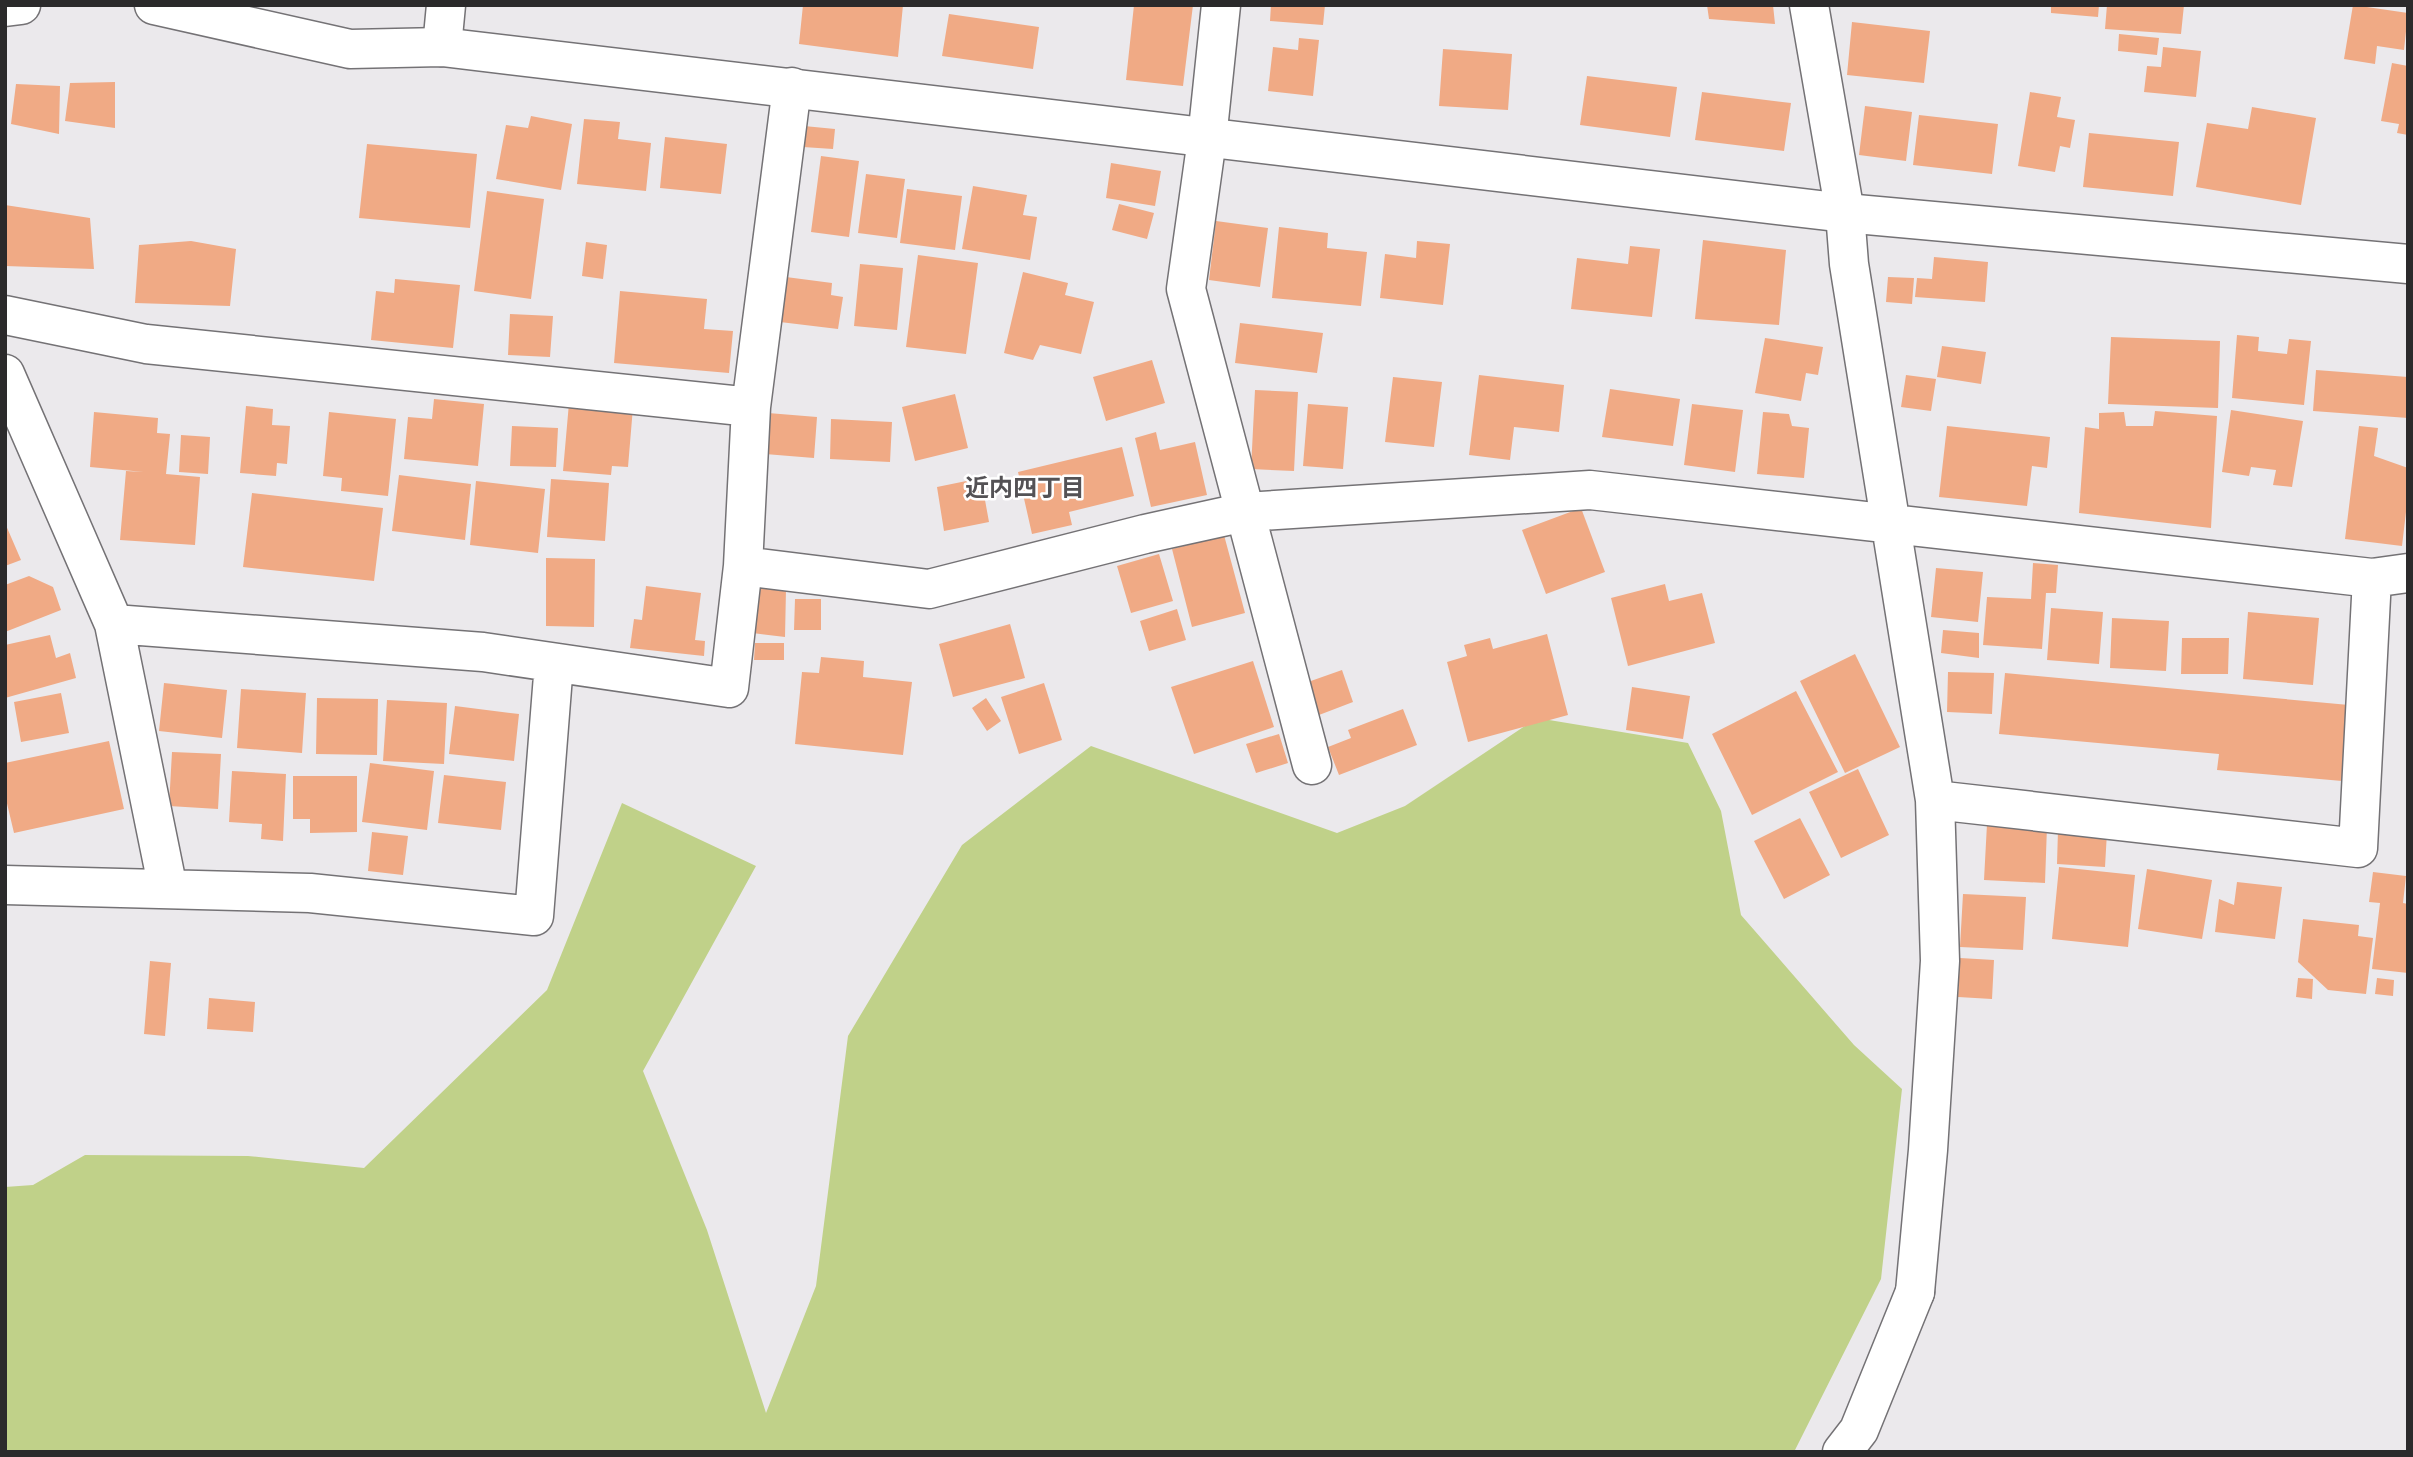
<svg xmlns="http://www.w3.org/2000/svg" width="2413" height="1457" font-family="'Asap Condensed','Noto Sans JP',sans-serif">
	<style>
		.green { fill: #c0d189 }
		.building { fill: #f0aa85 }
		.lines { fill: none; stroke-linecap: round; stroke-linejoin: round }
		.minor-casing { stroke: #747275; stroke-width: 41 }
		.tertiary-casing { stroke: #747275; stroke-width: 41 }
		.minor { stroke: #fff; stroke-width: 38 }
		.tertiary { stroke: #fff; stroke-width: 38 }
		.labels { text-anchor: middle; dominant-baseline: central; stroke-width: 5; stroke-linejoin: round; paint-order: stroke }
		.neighbourhood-label { font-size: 24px; font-weight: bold; fill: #545255; stroke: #fff }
	</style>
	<rect width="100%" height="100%" fill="#ebe9ec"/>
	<!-- green -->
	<path class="green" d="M1537 718 1688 743 1721 811 1741 915 1854 1045 1902 1089 1881 1279 1794 1452H5V1187L33 1185 85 1155 248 1156 364 1168 547 990 622 803 756 866 643 1071 707 1230 766 1413 816 1286 848 1036 962 845 1091 746 1337 833 1405 806Z"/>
	<!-- building -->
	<path class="building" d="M803 5H903L898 57 799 44Z
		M1134 5H1193L1183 86 1126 80Z
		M1271 5H1325L1323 25 1270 21Z
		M1707 5H1773L1775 24 1709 19Z
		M2051 5H2099L2098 17 2051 13Z
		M2107 5H2184L2181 34 2105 29Z
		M2353 5 2408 13 2404 50 2377 46 2375 64 2344 59Z
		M949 14 1039 27 1033 69 942 56Z
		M1852 22 1930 31 1924 83 1847 75Z
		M2119 34 2159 38 2157 55 2118 51Z
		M1299 38 1319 40 1313 96 1268 91 1273 47 1298 50Z
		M2163 47 2201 51 2196 97 2144 92 2147 66 2161 67Z
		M1443 49 1512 54 1508 110 1439 106Z
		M2392 63 2408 66V135L2397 133 2399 124 2381 121Z
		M1587 76 1677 87 1670 137 1580 125Z
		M115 82V128L65 121 70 83Z
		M16 84 60 86 59 134 11 124Z
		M1702 92 1791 103 1784 151 1695 140Z
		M2030 92 2061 97 2057 117 2075 120 2070 148 2060 146 2055 172 2018 166Z
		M1865 106 1912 112 1906 161 1859 155Z
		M2252 107 2316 118 2301 205 2196 187 2207 123 2248 129Z
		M1919 115 1998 124 1992 174 1913 165Z
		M531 116 572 124 561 190 496 179 506 125 528 128Z
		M584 119 620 122 618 139 651 143 646 191 577 184Z
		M804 126 835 129 833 149 803 147Z
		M2089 133 2179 142 2173 196 2083 187Z
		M665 137 727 144 721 194 660 188Z
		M367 144 477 154 470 228 359 218Z
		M821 156 859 161 849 237 811 232Z
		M1111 163 1161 171 1155 206 1106 198Z
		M866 174 905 179 897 238 858 233Z
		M973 186 1027 195 1023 215 1037 217 1030 260 962 249Z
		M907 189 962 196 955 250 900 243Z
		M487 191 544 199 531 299 474 291Z
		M1119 204 1154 213 1147 239 1112 230Z
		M5 205 90 218 94 269 5 266Z
		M1216 221 1268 228 1260 287 1209 280Z
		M1279 227 1328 233 1327 248 1367 252 1361 306 1272 298Z
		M1703 240 1786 250 1779 325 1695 319Z
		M191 241 236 249 230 306 135 303 139 245Z
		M1417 241 1450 244 1443 305 1380 298 1385 254 1416 258Z
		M586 242 607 245 603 279 582 276Z
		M1630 246 1660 249 1652 317 1571 309 1577 258 1628 264Z
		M918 255 978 263 966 354 906 347Z
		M1934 257 1988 262 1985 302 1915 297 1917 278 1932 279Z
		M860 264 903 268 897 330 854 326Z
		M1023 272 1068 283 1065 295 1094 302 1081 354 1040 345 1033 360 1004 353Z
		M786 277 832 283 831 295 843 297 838 329 780 322Z
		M1888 277 1914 278 1912 304 1886 302Z
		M395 279 460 285 453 348 371 340 376 291 394 293Z
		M620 291 707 299 704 329 733 331 729 373 614 363Z
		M510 314 553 316 550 357 508 355Z
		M1240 323 1323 333 1317 373 1235 363Z
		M2237 335 2259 337 2258 351 2287 354 2289 339 2311 341 2304 405 2232 398Z
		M2111 337 2220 341 2218 408 2108 404Z
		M1765 338 1823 347 1818 375 1806 373 1801 401 1755 393Z
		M1942 346 1986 352 1981 384 1937 377Z
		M1152 360 1165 403 1106 421 1093 377Z
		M2316 370 2408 377V418L2313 411Z
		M1479 375 1564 385 1559 432 1514 427 1510 460 1469 455Z
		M1906 375 1936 379 1931 411 1901 407Z
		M1393 377 1442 382 1434 447 1385 442Z
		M1610 389 1680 399 1673 446 1602 437Z
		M1255 390 1298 392 1294 471 1251 469Z
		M955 394 968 448 915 461 902 407Z
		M434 399 484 404 478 466 404 459 408 417 432 419Z
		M569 403 633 407 628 467 612 466 611 475 563 471Z
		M1308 404 1348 407 1343 469 1303 466Z
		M1692 404 1743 410 1735 472 1684 465Z
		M246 406 273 409 272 425 290 426 287 464 277 463 276 476 240 473Z
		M2231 410 2303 421 2292 487 2273 485 2276 470 2251 467 2249 476 2222 472Z
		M2155 411 2217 416 2211 528 2079 513 2085 427 2099 429V413L2124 412 2126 426H2153Z
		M94 412 158 418 157 433 170 434 166 474 200 477 195 545 120 540 126 471 144 472 90 467Z
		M329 412 396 419 388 496 341 491 342 478 323 476Z
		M1763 412 1789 414 1792 426 1809 428 1804 478 1757 474Z
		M768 413 817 417 814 458 765 454Z
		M831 419 892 422 890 462 830 459Z
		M512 426 558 428 556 467 510 466Z
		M1947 426 2050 437 2047 468 2032 466 2027 506 1939 497Z
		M2359 426 2378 428 2374 456 2408 468V495L2402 546 2345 539Z
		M1156 432 1160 450 1195 442 1207 495 1151 507 1135 438Z
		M181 435 210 437 208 474 179 472Z
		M1122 447 1134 496 1069 512 1072 525 1032 534 1018 472Z
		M399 475 471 484 465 540 392 531Z
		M981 478 989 522 944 531 937 487Z
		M551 479 609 483 605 541 547 537Z
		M476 481 545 489 538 553 470 545Z
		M252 493 383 508 374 581 243 567Z
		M1581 508 1605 572 1546 594 1522 530Z
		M5 523 21 560 5 566Z
		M1224 535 1245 613 1192 627 1172 549Z
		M1159 554 1173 601 1131 613 1117 566Z
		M546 558 595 559 594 627 546 626Z
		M2033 563 2058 565 2056 593H2046L2042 649 1983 645 1987 597 2031 599Z
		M1936 568 1983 572 1978 622 1931 617Z
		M29 576 53 587 61 610 5 632V585Z
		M1665 584 1669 601 1702 593 1715 643 1628 666 1611 598Z
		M646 586 701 593 695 640 705 641 704 656 630 648 634 619 642 620Z
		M746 587 786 589 785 637 745 632Z
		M795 599H821V630H794Z
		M2051 608 2103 612 2099 664 2047 660Z
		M1177 609 1186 640 1149 651 1140 621Z
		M2248 612 2319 618 2313 685 2243 679Z
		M2112 618 2169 621 2166 671 2110 668Z
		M1010 624 1025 678 953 697 939 644Z
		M1943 630 1979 633V658L1941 653Z
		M1547 634 1568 715 1468 742 1447 662 1467 656 1464 645 1490 638 1493 649Z
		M50 635 56 658 70 653 76 678 5 698V645Z
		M2182 638H2229L2228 674H2181Z
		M755 643H784V660H754Z
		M1855 654 1900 747 1845 773 1800 681Z
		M821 657 864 661 863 677 912 682 903 755 795 744 802 672 819 673Z
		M1253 661 1274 727 1194 754 1171 687Z
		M1342 670 1353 702 1319 715 1308 682Z
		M1948 672 1994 673 1992 714 1947 712Z
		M2005 673 2349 705 2342 781 2217 770 2219 754 1999 734Z
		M164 683 227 690 222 738 159 731Z
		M1044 683 1062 740 1019 754 1001 697Z
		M1632 687 1690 696 1683 739 1626 730Z
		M241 689 306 693 302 753 237 748Z
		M1796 691 1838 772 1752 815 1712 734Z
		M61 693 69 733 21 742 14 702Z
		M317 698 378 699 377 755 316 754Z
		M986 698 1001 721 987 731 972 708Z
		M387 700 447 703 444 764 383 761Z
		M455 706 519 714 514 761 449 754Z
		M1403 709 1417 745 1339 775 1328 747 1351 738 1348 730Z
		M1279 734 1288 763 1256 773 1246 744Z
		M109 741 124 809 14 833 5 795V763Z
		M172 752 221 754 218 809 169 806Z
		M370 763 434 771 427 830 362 822Z
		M1858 769 1889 835 1841 858 1809 792Z
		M232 771 286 774 283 841 261 839 262 824 229 822Z
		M444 775 506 782 501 830 438 823Z
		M293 776H357V832L310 833V819H293Z
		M1800 818 1830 875 1784 899 1754 841Z
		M1987 824 2047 826 2045 883 1984 880Z
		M2058 830 2107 832 2105 867 2057 864Z
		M372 832 408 836 403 875 368 871Z
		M2059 867 2135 875 2128 947 2052 939Z
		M2147 869 2212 880 2202 939 2138 929Z
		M2373 872 2406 876 2403 903 2408 904V973L2372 969 2380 903 2369 902Z
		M2237 882 2282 887 2275 939 2215 932 2219 899 2234 905Z
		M1963 894 2026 897 2023 950 1960 947Z
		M2303 919 2359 925 2358 936 2373 938 2366 994 2328 990 2298 962Z
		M1960 958 1994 960 1992 999 1958 997Z
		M150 961 171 963 165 1036 144 1034Z
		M2298 978 2313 979 2312 999 2296 997Z
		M2377 978 2394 980 2393 996 2375 994Z
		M209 998 255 1002 253 1032 207 1029Z"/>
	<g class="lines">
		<defs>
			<path id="minor" d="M1221 5 1207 139 1186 289 1312 765
				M1809 5 1845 213 1849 264 1935 800 1940 961 1928 1150 1915 1292
				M442 47 446 5
				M5 315 146 344 751 407
				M5 374 114 624 168 889
				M743 566 929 589 1145 534 1245 512 1590 490 2372 578 2408 573
				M114 624 483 652 729 688 743 566 751 407 792 87
				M1935 800 2358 848 2372 578
				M5 885 310 893 534 916 554 663"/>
			<path id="tertiary" d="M154 5 350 49 442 47 1845 213 2408 264
				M5 7 21 5
				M1842 1452 1859 1430 1915 1292"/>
		</defs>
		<!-- minor casing -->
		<use href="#minor" class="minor-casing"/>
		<!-- tertiary casing -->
		<use href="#tertiary" class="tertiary-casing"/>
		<!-- minor -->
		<use href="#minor" class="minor"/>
		<!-- tertiary -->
		<use href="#tertiary" class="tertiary"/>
	</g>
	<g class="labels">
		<!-- neighbourhood labels -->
		<g class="neighbourhood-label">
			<text x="1025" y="487">近内四丁目</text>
		</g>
	</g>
	<!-- border -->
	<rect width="2413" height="1457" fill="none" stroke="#2b2a2b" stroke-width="14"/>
</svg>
